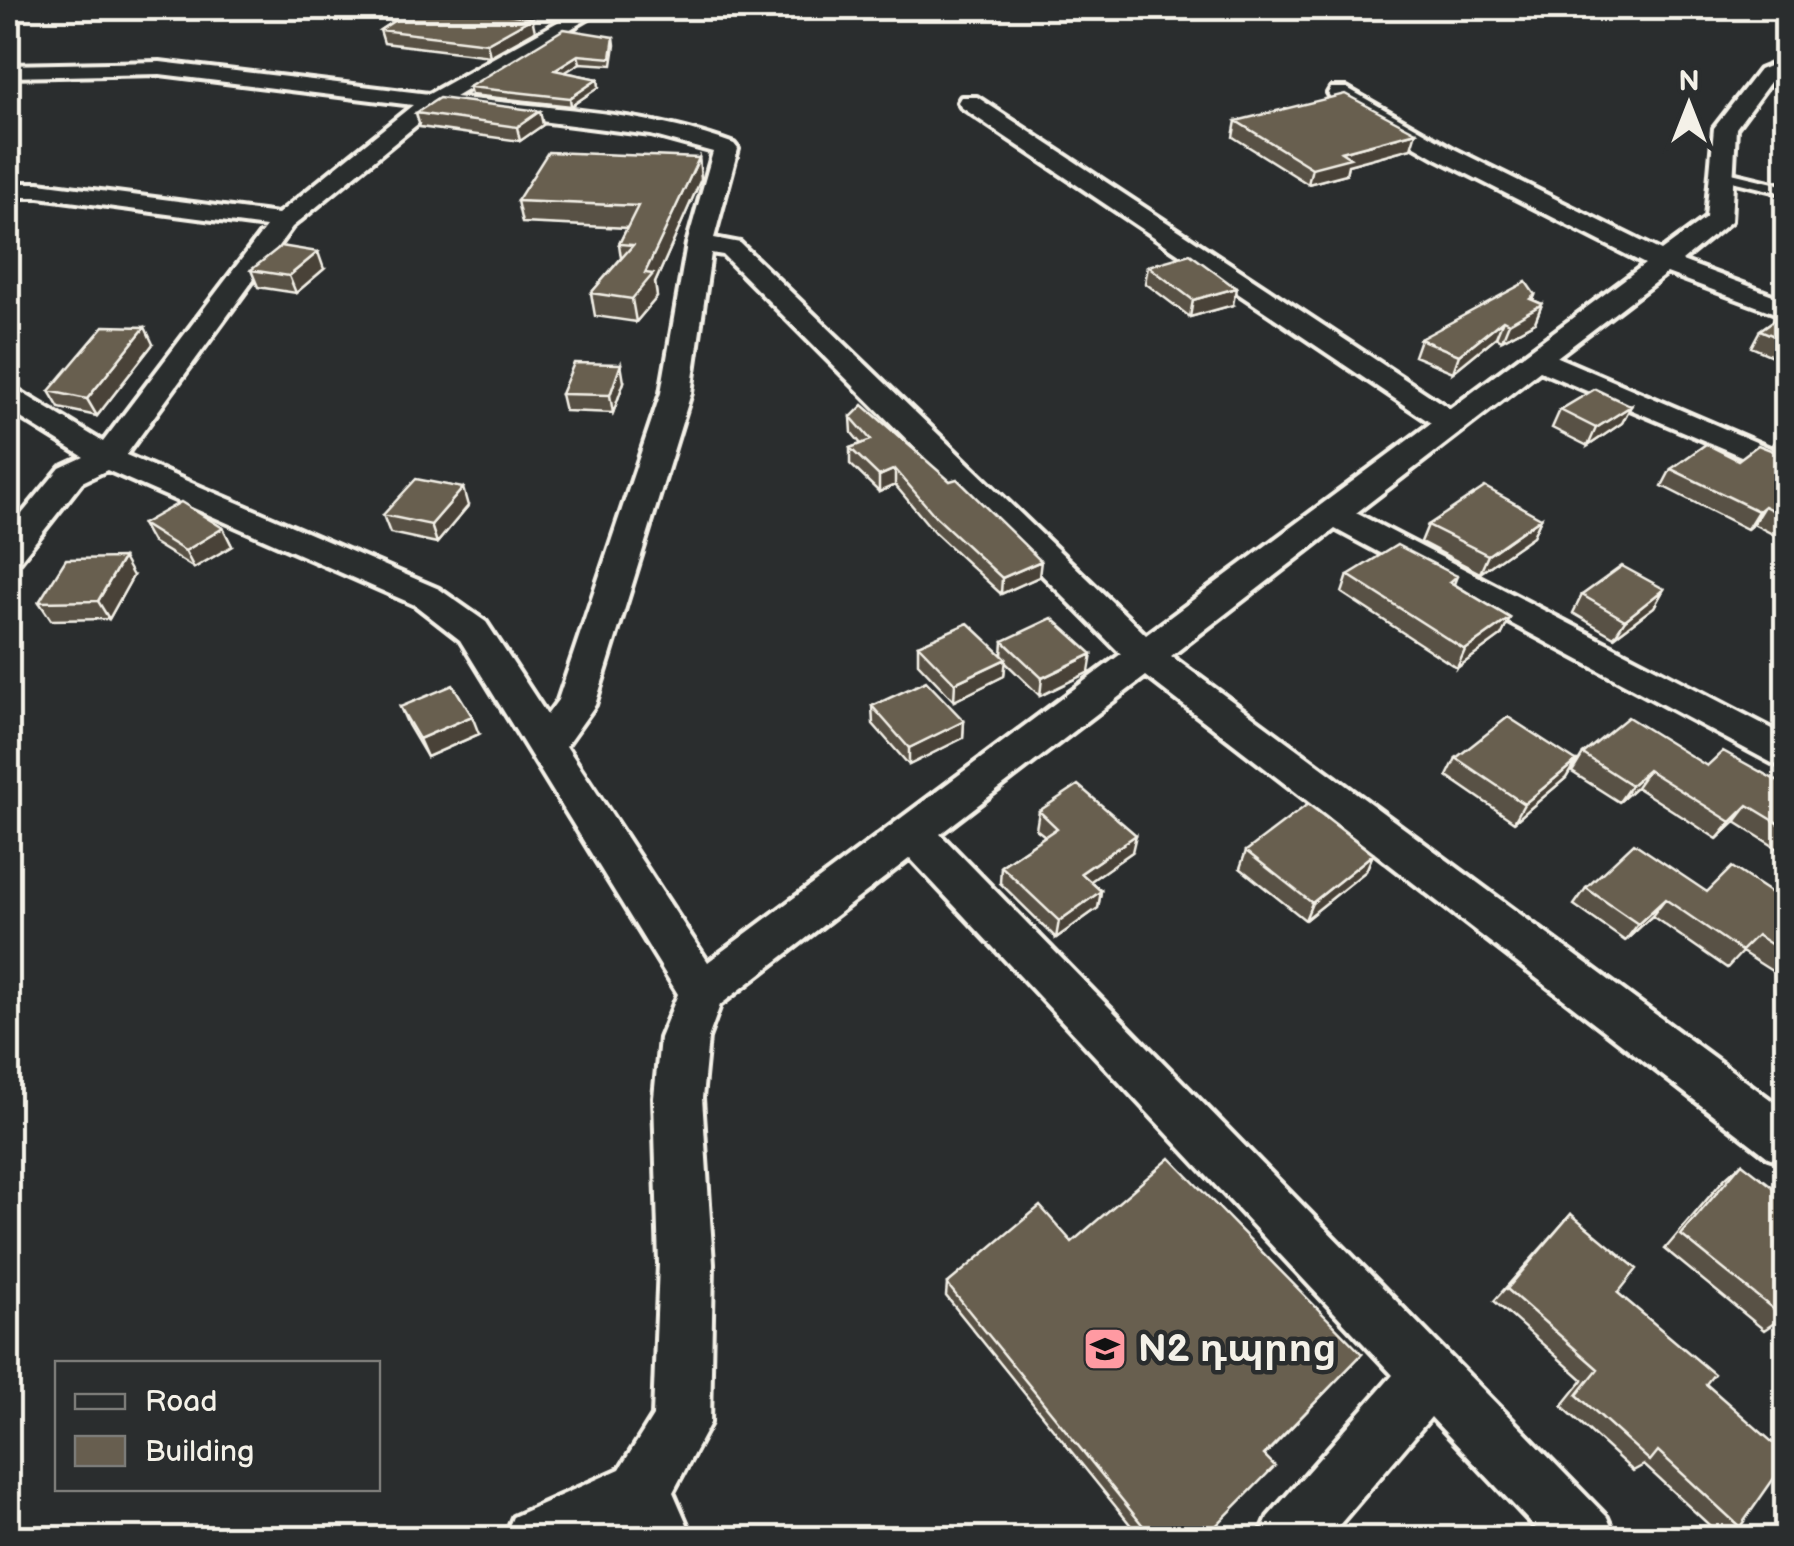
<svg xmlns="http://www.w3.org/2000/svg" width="1794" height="1546" font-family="'Balsamiq Sans','Noto Sans Armenian',sans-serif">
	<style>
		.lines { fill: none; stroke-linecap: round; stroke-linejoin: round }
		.service-casing { stroke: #f4f1e8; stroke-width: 8 }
		.minor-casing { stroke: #f4f1e8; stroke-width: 8 }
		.service { fill: #2a2d2e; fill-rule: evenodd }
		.minor { fill: #2a2d2e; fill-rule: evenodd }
		.wall { fill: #595144; stroke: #f4f1e8; stroke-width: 2.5 }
		.shaded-wall { fill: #484237; stroke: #f4f1e8; stroke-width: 2.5 }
		.building { fill: #675e4f; stroke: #f4f1e8; stroke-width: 2.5 }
		.labels { text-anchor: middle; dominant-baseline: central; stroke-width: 9; stroke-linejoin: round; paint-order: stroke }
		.near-poi-label { font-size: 38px; font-weight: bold; fill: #f4f1e8; stroke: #2a2d2e; text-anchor: start }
	</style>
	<rect width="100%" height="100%" fill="#2a2d2e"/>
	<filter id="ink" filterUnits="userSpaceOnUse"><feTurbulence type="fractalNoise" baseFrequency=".01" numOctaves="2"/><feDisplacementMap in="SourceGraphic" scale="20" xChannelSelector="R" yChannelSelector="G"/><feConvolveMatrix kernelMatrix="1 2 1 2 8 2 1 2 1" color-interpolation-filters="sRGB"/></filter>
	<g filter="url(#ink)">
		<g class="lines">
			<defs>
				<path id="service" d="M1766 71 1786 75V81L1762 76V72Z
					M1719 170 1786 186V194L1715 177 1713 174Z"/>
				<path id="minor" d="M583 8H606L455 97C548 109 646 111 734 144L738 149 714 238 740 243 1146 635 1431 423 961 107 958 102 961 97H977L1450 409 1645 264 1438 159 1331 98 1328 93 1331 88H1347L1454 149 1661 251 1706 218 1714 128 1759 70 1786 59V73L1773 78 1736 128 1731 221 1682 261 1786 300V317L1667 273 1557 357 1786 455V475L1540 371 1356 513 1786 736V768L1772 763 1335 529 1171 656 1786 1111V1163L1768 1157 1146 676 940 834 1607 1517 1616 1538H1545L1431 1417 1328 1538H1259L1268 1517 1393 1375 910 858 720 1005 708 1038 702 1098 713 1264 710 1423 673 1492 693 1538H632L627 1527 602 1538H504L513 1517 620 1469 653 1416 659 1264 654 1098 660 1038 678 994 460 640 415 605 107 470 82 482 20 561 8 564V531L60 468 84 457 8 410V388L19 391 103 442 266 227 39 197H8V183H39L278 214 413 105 160 74 8 77V65L160 62 429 94ZM437 108 651 135 713 152 687 244 661 393 558 700 547 715 486 622 439 589 126 455 292 227ZM711 253 723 255 1121 654 708 962 566 746 595 705 691 393Z"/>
			</defs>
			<!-- service casing -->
			<use href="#service" class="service-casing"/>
			<!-- minor casing -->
			<use href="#minor" class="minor-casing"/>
			<!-- service -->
			<use href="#service" class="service"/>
			<!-- minor -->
			<use href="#minor" class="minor"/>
		</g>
		<!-- wall -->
		<path class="wall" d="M337 8H477L535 31 490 56 384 43 380 30 401 16Z
			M614 37 615 45 612 65 580 63 564 72 598 79 599 87 571 106 471 95 469 87Z
			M416 113 543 125 520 141 420 127Z
			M1236 121 1411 148 1348 165 1346 174 1308 184 1233 137Z
			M699 158 701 179 655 283 657 297 636 322 595 316 591 293 621 258 619 244 627 228 522 223 517 201Z
			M1148 266 1233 305 1190 317 1145 283Z
			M324 269 296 293 258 287 251 270Z
			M1535 295 1533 300 1542 304 1535 322 1502 340 1496 337 1453 372 1414 356 1420 339Z
			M1786 312V362L1751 347 1760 330Z
			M153 344 97 416 59 408 49 391Z
			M624 382 613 413 565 411 561 394Z
			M1631 406 1622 423 1588 446 1552 428 1560 410Z
			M851 417 1039 577 1001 594 935 533 895 485 879 492 850 464V448L861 444 852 433Z
			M1786 424V453L1772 445 1783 427Z
			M1786 456V541L1753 524 1747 529 1662 486 1671 469 1738 460Z
			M468 506 437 543 390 533 383 515Z
			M1541 518 1533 536 1480 573 1421 542 1428 525Z
			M142 524 223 528 232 546 194 568 152 542Z
			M1348 575 1457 576 1454 584 1510 618 1501 636 1457 668 1342 593Z
			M133 576 109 619 51 620 39 602Z
			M1664 589 1654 607 1614 637 1573 613 1582 595Z
			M1003 641 1089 672 1040 696 1005 662 1004 676 954 701 918 663V645L1002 655Z
			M872 706 964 721 963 738 909 765 873 724Z
			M400 707 479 734 427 757 408 725Z
			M1583 754 1707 766 1786 786V854L1735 822 1717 839 1636 787 1619 802 1572 772Z
			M1456 758 1576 761 1566 778 1514 822 1447 776Z
			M1039 811 1132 852 1090 881 1101 891 1098 908 1056 938 1000 883 1001 866 1045 836 1036 829Z
			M1246 851 1373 854 1366 871 1305 920 1240 868Z
			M1586 888 1707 892 1786 903V980L1742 952 1727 968 1652 916 1625 941 1574 905Z
			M1742 1163 1783 1317 1764 1330 1665 1249 1725 1178Z
			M1571 1214 1618 1293 1706 1384 1740 1527 1720 1535 1644 1465 1633 1471 1562 1406 1583 1380 1494 1301Z
			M1072 1242 1362 1354 1265 1455 1205 1538H1141L946 1296 947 1284Z"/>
		<!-- shaded-wall -->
		<path class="shaded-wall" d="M532 18 535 31 490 56 487 43Z
			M578 55 580 63 556 78 554 70Z
			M598 79 599 87 571 106 570 98Z
			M540 111 543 125 520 141 517 127Z
			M1416 132 1411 148 1348 165 1346 174 1308 184 1312 168 1341 152Z
			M699 158 701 179 655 283 657 297 636 322 632 299Z
			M318 252 324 269 296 293 289 276Z
			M1236 288 1233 305 1190 317 1193 300Z
			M1535 295 1528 312 1542 304 1535 322 1502 340 1509 323Z
			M1503 320 1496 337 1453 372 1459 355Z
			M145 327 153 344 97 416 87 399Z
			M621 364 624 382 613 413 610 395Z
			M1631 406 1622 423 1588 446 1596 428Z
			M895 469V485L879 492V476Z
			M463 488 468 506 437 543 431 525Z
			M1764 506 1753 524 1747 529 1758 511Z
			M1541 518 1533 536 1480 573 1488 555Z
			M223 528 232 546 194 568 185 551Z
			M123 558 133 576 109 619 98 601Z
			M1041 561 1039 577 1001 594 1002 578Z
			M1664 589 1654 607 1614 637 1625 620Z
			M1510 618 1501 636 1457 668 1465 650Z
			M1092 654 1089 672 1040 696 1042 678Z
			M1006 659 1004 676 954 701 955 683Z
			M472 716 479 734 427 757 419 739Z
			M964 721 963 738 909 765V748Z
			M1576 761 1566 778 1514 822 1524 804Z
			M1648 770 1636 787 1619 802 1631 785Z
			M1748 805 1735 822 1717 839 1731 822Z
			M1136 835 1132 852 1078 890 1081 873Z
			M1373 854 1366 871 1305 920 1312 903Z
			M1101 891 1098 908 1056 938 1059 921Z
			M1665 899 1652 916 1625 941 1638 924Z"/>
		<!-- building -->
		<path class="building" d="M414 8H472L532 18 487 43 380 30Z
			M564 29 614 37 611 58 578 55 554 70 598 79 570 98 469 87Z
			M1345 94 1416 132 1341 152 1350 158 1312 168 1236 121Z
			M439 98 540 111 517 127 416 113Z
			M548 152 699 158 645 273 653 274 632 299 591 293 633 245 619 244 638 206 517 201Z
			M281 246 318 252 289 276 251 270Z
			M1190 254 1236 288 1193 300 1148 266Z
			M1526 282 1535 295 1530 299 1542 304 1509 323 1503 320 1459 355 1420 339Z
			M1786 312V341L1760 330Z
			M104 326 145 327 87 399 49 391Z
			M574 363 621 364 610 395 561 394Z
			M1595 389 1631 406 1596 428 1560 410Z
			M863 405 950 481 957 479 1041 561 1002 578 936 517 895 469 879 476 850 448 871 440 851 417Z
			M1706 444 1738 460 1758 445 1786 456V473L1785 474 1786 475V517L1764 506 1758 511 1671 469Z
			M416 479 463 488 431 525 383 515Z
			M1485 487 1541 518 1488 555 1428 525Z
			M181 502 223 528 185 551 142 524Z
			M1397 545 1457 576 1450 582 1510 618 1465 650 1348 575Z
			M123 558 98 601 39 602 66 559Z
			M1622 566 1664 589 1625 620 1582 595Z
			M1052 618 1092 654 1042 678 1003 641Z
			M968 623 1006 659 955 683 918 645Z
			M926 681 964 721 909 748 872 706Z
			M453 685 472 716 419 739 400 707Z
			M1508 717 1576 761 1524 804 1456 758Z
			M1628 717 1707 766 1723 751 1786 786V828L1748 805 1731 822 1648 770 1631 785 1583 754Z
			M1078 785 1136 835 1081 873 1101 891 1059 921 1001 866 1057 828 1039 811Z
			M1308 804 1373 854 1312 903 1246 851Z
			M1634 843 1707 892 1732 867 1786 903V954L1757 935 1741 951 1665 899 1638 924 1586 888Z
			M1170 1158 1362 1354 1264 1455 1275 1466 1204 1538H1153L947 1284 1040 1206 1072 1242Z
			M1742 1163 1786 1197V1312L1783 1317 1681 1235Z
			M1571 1214 1637 1269 1618 1293 1714 1374 1706 1384 1786 1454V1461L1740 1527 1658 1451 1650 1461 1577 1395 1598 1369 1507 1289Z"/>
	</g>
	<!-- icons -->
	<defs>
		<symbol id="school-square" viewBox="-11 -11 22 22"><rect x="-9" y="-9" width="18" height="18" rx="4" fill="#ff9aa2" stroke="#2a2d2e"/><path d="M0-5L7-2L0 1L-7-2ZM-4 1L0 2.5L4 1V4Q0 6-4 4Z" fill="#111"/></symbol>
	</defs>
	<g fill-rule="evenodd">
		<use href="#school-square" x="1080" y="1324" width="50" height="50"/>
	</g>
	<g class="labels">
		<!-- near-poi labels -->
		<g class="near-poi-label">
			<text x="1138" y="1349">N2 դպրոց</text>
		</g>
	</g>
	<!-- margin -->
	<rect width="1794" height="1546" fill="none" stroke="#2a2d2e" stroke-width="40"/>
	<rect x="20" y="20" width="1754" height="1506" fill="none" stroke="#f4f1e8" stroke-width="4" filter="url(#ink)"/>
	<!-- legend -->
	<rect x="55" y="1361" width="325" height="130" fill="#2a2d2e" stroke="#7b7b78" stroke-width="2.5"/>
	<rect x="75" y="1394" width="50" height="15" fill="#2a2d2e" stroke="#7b7b78" stroke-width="2.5"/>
	<text x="145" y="1411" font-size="30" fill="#f4f1e8">Road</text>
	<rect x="75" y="1436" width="50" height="30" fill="#675e4f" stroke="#7b7b78" stroke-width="2.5"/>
	<text x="145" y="1461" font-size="30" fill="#f4f1e8">Building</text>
	<!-- north arrow -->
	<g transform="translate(1689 105)" stroke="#2a2d2e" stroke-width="8" paint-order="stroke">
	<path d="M0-8L18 38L0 25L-18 38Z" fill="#f4f1e8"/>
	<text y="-15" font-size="28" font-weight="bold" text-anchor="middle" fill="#f4f1e8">N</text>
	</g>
</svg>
